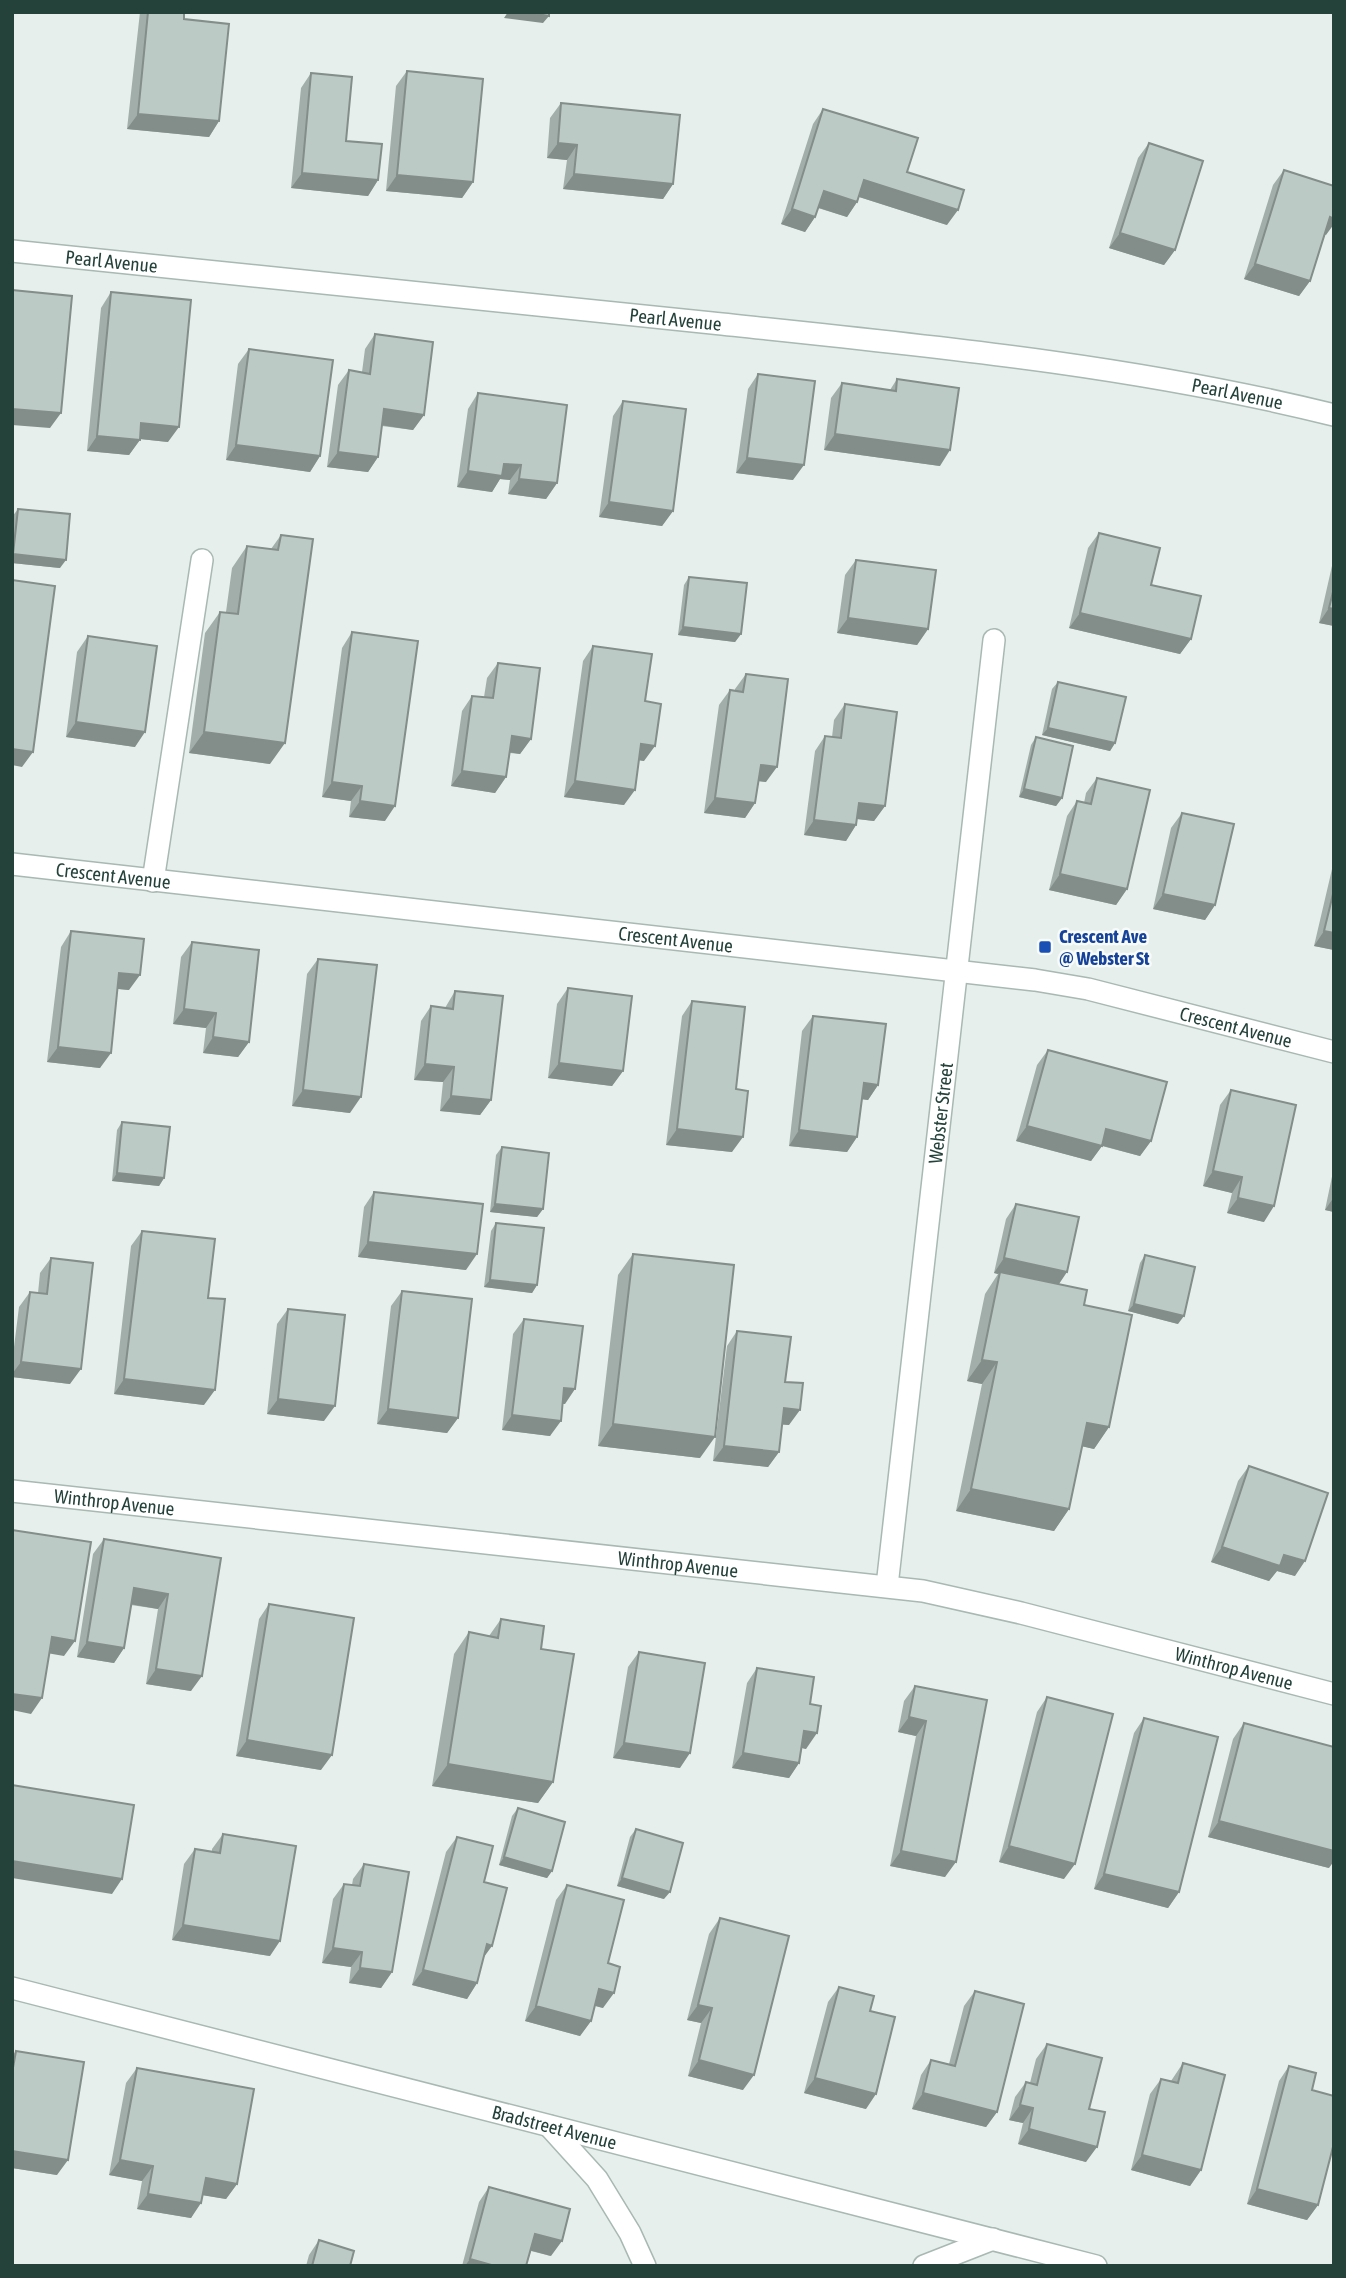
<svg xmlns="http://www.w3.org/2000/svg" width="1346" height="2278" font-family="'Asap Condensed',sans-serif">
	<style>
		.lines { fill: none; stroke-linecap: round; stroke-linejoin: round }
		.service-casing { stroke: #a8b8b2; stroke-width: 24 }
		.minor-casing { stroke: #a8b8b2; stroke-width: 24 }
		.tertiary-casing { stroke: #a8b8b2; stroke-width: 24 }
		.service { stroke: #fff; stroke-width: 21 }
		.minor { stroke: #fff; stroke-width: 21 }
		.tertiary { stroke: #fff; stroke-width: 21 }
		.wall { fill: #a1aea9 }
		.shaded-wall { fill: #838d89 }
		.building { fill: #bbcac4; stroke: #838d89; stroke-width: 2 }
		.transit-dot { fill: #1a4fb4; stroke: #f7fbf9; stroke-width: 2.5 }
		.labels { text-anchor: middle; dominant-baseline: central; stroke-width: 5; stroke-linejoin: round; paint-order: stroke }
		.street-label { font-size: 19px; fill: #24423a; stroke: #f7fbf9 }
		.transit-label { font-size: 19px; font-weight: bold; fill: #164399; stroke: #f7fbf9; text-anchor: start }
	</style>
	<rect width="100%" height="100%" fill="#e6efeb"/>
	<g class="lines">
		<defs>
			<path id="service" d="M153 881 202 560"/>
			<g id="minor">
				<path id="s1" d="M12 251C245 275 478 299 712 323 920 345 1129 364 1334 415"/>
				<path id="s2" d="M12 1491 923 1591 1021 1613 1334 1694"/>
				<path id="s3" d="M887 1586 994 640"/>
				<path id="s4" d="M12 1988 1096 2266"/>
				<path d="M549 2126 597 2179 630 2233 645 2266"/>
				<path d="M924 2266 993 2239"/>
			</g>
			<g id="tertiary">
				<path id="s5" d="M12 864 1035 980 1088 989 1334 1052"/>
			</g>
		</defs>
		<!-- service casing -->
		<use href="#service" class="service-casing"/>
		<!-- minor casing -->
		<use href="#minor" class="minor-casing"/>
		<!-- tertiary casing -->
		<use href="#tertiary" class="tertiary-casing"/>
		<!-- service -->
		<use href="#service" class="service"/>
		<!-- minor -->
		<use href="#minor" class="minor"/>
		<!-- tertiary -->
		<use href="#tertiary" class="tertiary"/>
	</g>
	<!-- wall -->
	<path class="wall" d="M140 12H184V19L219 121 209 137 127 129Z
		M407 71 473 182 462 198 386 191 396 86Z
		M311 73 346 141 378 180 368 196 291 188 301 88Z
		M561 103 673 184 663 199 563 189 567 160 547 158 550 118Z
		M823 109 907 172 947 225 859 197 857 202 847 217 818 208 815 217 805 232 781 224 813 124Z
		M1149 143 1175 250 1164 265 1109 248 1138 158Z
		M1284 170 1326 235 1325 234 1310 281 1299 296 1244 279 1273 185Z
		M111 292 168 442 140 439 129 455 87 451 101 308Z
		M375 334 424 415 413 430 382 426 378 457 368 472 327 467 338 385 349 370 362 372 365 349Z
		M249 349 320 456 310 472 226 460 238 364Z
		M758 374 793 480 736 473 748 389Z
		M897 379 940 466 824 450 831 398 842 383 890 390Z
		M478 393 557 483 546 499 508 494 510 480 500 479 492 492 457 487 468 409Z
		M623 401 673 511 662 526 599 517 613 416Z
		M18 509 60 568 12 563V517Z
		M1099 533 1151 585 1191 639 1180 654 1069 628 1088 548Z
		M281 535 270 764 189 753 205 633 220 612H226L232 568 247 546 271 549Z
		M1334 557V626L1319 623Z
		M856 560 928 629 917 645 837 633 845 575Z
		M689 577 741 634 735 642 678 635 684 585Z
		M352 632 385 821 349 817 351 801 322 797 342 648Z
		M88 636 135 747 66 737 77 652Z
		M593 646 645 701 644 761 639 760 624 805 564 797 583 661Z
		M498 663 531 739 520 754 510 753 506 777 495 793 451 786 462 711 472 696 484 697 487 678Z
		M746 674 766 782 758 781 755 803 745 818 704 813 719 705 730 690 735 691V689Z
		M1058 682 1115 743 1110 751 1042 735 1052 689Z
		M845 704 885 806 874 821 857 819 856 825 846 841 804 835 815 751 825 736 832 737 834 720Z
		M1036 737 1062 798 1056 806 1019 797 1031 745Z
		M1097 778 1127 889 1116 905 1049 890 1067 816 1077 801 1084 803 1086 793Z
		M1182 813 1215 905 1205 920 1153 909 1171 828Z
		M1334 865V950L1314 946 1332 869Z
		M71 931 129 990 118 989 100 1068 47 1062 61 947Z
		M192 942 249 1042 238 1057 203 1053 206 1028 173 1024 181 957Z
		M318 959 350 1113 292 1106 307 974Z
		M568 988 623 1071 612 1086 548 1078 557 1004Z
		M455 991 491 1100 480 1115 440 1111 443 1082 414 1080 421 1021 431 1006 445 1008Z
		M692 1001 736 1089 732 1152 666 1145 682 1016Z
		M813 1016 878 1085 868 1100 862 1099 857 1137 847 1152 789 1146 802 1031Z
		M1048 1050 1151 1141 1140 1156 1102 1146 1091 1161 1016 1141 1037 1065Z
		M1231 1090 1264 1222 1227 1213 1232 1193 1203 1186 1220 1105Z
		M122 1122 164 1178 159 1186 112 1181 117 1130Z
		M502 1147 543 1209 537 1217 490 1212 496 1155Z
		M1334 1167V1212L1325 1210Z
		M374 1192 466 1270 358 1257 364 1207Z
		M1016 1204 1059 1284 1084 1305 1109 1427 1094 1449 1082 1446 1069 1509 1054 1531 956 1511 982 1384 967 1381 985 1294 998 1274 994 1273 1006 1219Z
		M496 1223 537 1285 532 1293 484 1287 491 1231Z
		M142 1231 204 1405 114 1394 131 1246Z
		M633 1254 700 1458 598 1446 618 1275Z
		M1145 1255 1178 1324 1128 1311 1140 1263Z
		M51 1258 70 1384 12 1377V1363L19 1307 30 1292 38 1293 40 1273Z
		M402 1291 458 1418 447 1433 377 1424 391 1306Z
		M288 1309 324 1421 267 1414 277 1324Z
		M524 1319 565 1404H563L550 1436 502 1430 513 1334Z
		M737 1331 785 1382 789 1425 782 1424 779 1452 768 1467 713 1461 727 1346Z
		M1249 1466 1295 1576 1277 1571 1269 1581 1211 1562 1238 1481Z
		M104 1539 221 1558 191 1691 146 1684 158 1609 131 1605 124 1648 114 1663 77 1657 93 1554Z
		M269 1604 321 1770 236 1756 259 1619Z
		M501 1619 541 1649 553 1782 538 1803 432 1786 454 1654 469 1632 489 1636Z
		M639 1652 680 1768 613 1758 628 1667Z
		M757 1668 810 1704 806 1749 802 1748 799 1763 789 1778 732 1768 747 1683Z
		M915 1686 987 1700 945 1877 890 1866 916 1736 898 1732 904 1701Z
		M1047 1697 1064 1879 999 1862 1037 1712Z
		M1144 1718 1179 1892 1168 1908 1094 1889 1134 1733Z
		M1244 1723 1329 1868 1208 1837 1233 1739Z
		M518 1808 552 1871 547 1878 499 1865 512 1816Z
		M636 1829 664 1899 617 1886 630 1837Z
		M223 1834 270 1956 172 1940 184 1864 195 1849 212 1852V1849Z
		M457 1837 483 1958 477 1983 467 1999 412 1985 446 1852Z
		M364 1864 392 1972 381 1988 349 1983 351 1967 322 1963 333 1899 344 1884 352 1885 353 1879Z
		M567 1885 608 1963 603 2008 595 2006 591 2021 580 2036 525 2021 556 1900Z
		M720 1918 743 2090 688 2076 701 2023 687 2020 709 1934Z
		M839 1987 870 2011 866 2109 804 2093 828 2002Z
		M975 1991 997 2112 986 2127 912 2109 921 2075 931 2060 949 2064 964 2006Z
		M1047 2044 1089 2109 1086 2162 1018 2144 1023 2123 1009 2120 1015 2097 1026 2082 1030 2083 1036 2059Z
		M16 2051 57 2175 12 2168V2056Z
		M1183 2063 1201 2170 1190 2186 1131 2170 1150 2094 1161 2079 1171 2081Z
		M1289 2066 1312 2090 1318 2205 1307 2220 1247 2204 1279 2081Z
		M137 2068 237 2184 226 2199 203 2195 191 2218 137 2209 142 2181 109 2175 126 2083Z
		M489 2187 551 2256 531 2251 526 2266H462L479 2202Z
		M319 2240 350 2266H306L309 2255Z"/>
	<!-- shaded-wall -->
	<path class="shaded-wall" d="M508 12H525L549 16 543 23 504 18Z
		M138 114 219 121 209 137 127 129Z
		M558 143 577 145 567 160 547 158Z
		M302 173 378 180 368 196 291 188Z
		M574 174 673 184 663 199 563 189Z
		M397 175 473 182 462 198 386 191Z
		M864 180 958 210 947 225 853 195Z
		M824 191 857 202 847 217 813 206Z
		M792 209 815 217 805 232 781 224Z
		M1330 217 1334 219V224L1326 235 1319 232Z
		M1120 233 1175 250 1164 265 1109 248Z
		M1255 264 1310 281 1299 296 1244 279Z
		M12 409 61 413 50 428 12 425Z
		M384 409 424 415 413 430 374 424Z
		M141 423 179 427 168 442 131 438Z
		M835 434 950 450 940 466 824 450Z
		M97 436 140 440 129 455 87 451Z
		M236 445 320 456 310 472 226 460Z
		M338 452 378 457 368 472 327 467Z
		M747 458 804 465 793 480 736 473Z
		M504 464 521 465 510 480 500 479 492 492 457 487 468 471Z
		M519 479 557 483 546 499 508 494Z
		M609 502 673 511 662 526 599 517Z
		M13 554 66 560 60 568 12 563Z
		M1329 608 1334 609V626L1319 623Z
		M1080 613 1191 639 1180 654 1069 628Z
		M848 618 928 629 917 645 837 633Z
		M683 627 741 634 735 642 678 635Z
		M76 722 145 732 135 747 66 737Z
		M1048 728 1115 743 1110 751 1042 735Z
		M204 732 285 743 270 764 189 753Z
		M512 736 531 739 520 754 501 751Z
		M641 744 655 746 644 761 631 759Z
		M12 749 33 752 22 767 12 765Z
		M761 765 777 767 766 782 750 780Z
		M462 771 506 777 495 793 451 786Z
		M575 781 635 790 624 805 564 797Z
		M332 782 362 786 351 801 322 797Z
		M1024 789 1062 798 1056 806 1019 797Z
		M715 798 755 803 745 818 704 813Z
		M360 801 395 806 385 821 349 817Z
		M859 803 885 806 874 821 849 818Z
		M814 820 856 825 846 841 804 835Z
		M1060 874 1127 889 1116 905 1049 890Z
		M1163 894 1215 905 1205 920 1153 909Z
		M1324 931 1334 933V950L1314 946Z
		M119 973 140 975 129 990 109 988Z
		M184 1009 216 1013 206 1028 173 1024Z
		M213 1037 249 1042 238 1057 203 1053Z
		M58 1047 111 1053 100 1068 47 1062Z
		M559 1063 623 1071 612 1086 548 1078Z
		M425 1064 454 1067 443 1082 414 1080Z
		M864 1083 878 1085 868 1100 853 1098Z
		M303 1090 361 1097 350 1113 292 1106Z
		M451 1096 491 1100 480 1115 440 1111Z
		M1027 1126 1102 1146 1091 1161 1016 1141Z
		M677 1129 743 1137 732 1152 666 1145Z
		M1106 1129 1151 1141 1140 1156 1096 1144Z
		M799 1130 857 1137 847 1152 789 1146Z
		M1213 1171 1242 1177 1232 1193 1203 1186Z
		M117 1173 164 1178 159 1186 112 1181Z
		M1334 1197V1212L1325 1210Z
		M1238 1198 1274 1206 1264 1222 1227 1213Z
		M495 1204 543 1209 537 1217 490 1212Z
		M368 1242 477 1254 466 1270 358 1257Z
		M1004 1258 1067 1272 1057 1287 1000 1272 998 1274 994 1273Z
		M490 1280 537 1285 532 1293 484 1287Z
		M1134 1304 1184 1316 1178 1324 1128 1311Z
		M982 1360 997 1362 982 1384 967 1381Z
		M21 1362 81 1369 70 1384 12 1377V1374Z
		M124 1379 215 1390 204 1405 114 1394Z
		M564 1388 575 1389 565 1404 554 1403Z
		M278 1399 335 1406 324 1421 267 1414Z
		M784 1408 800 1410 789 1425 773 1424Z
		M388 1409 458 1418 447 1433 377 1424Z
		M512 1415 561 1421 550 1436 502 1430Z
		M1087 1423 1109 1427 1094 1449 1072 1444Z
		M613 1424 715 1437 700 1458 598 1446Z
		M724 1446 779 1452 768 1467 713 1461Z
		M971 1489 1069 1509 1054 1531 956 1511Z
		M1222 1547 1284 1555 1305 1561 1295 1576 1277 1571 1269 1581 1211 1562Z
		M134 1588 168 1594 158 1609 124 1603Z
		M52 1637 75 1641 64 1656 41 1652Z
		M87 1642 124 1648 114 1663 77 1657Z
		M156 1669 202 1676 191 1691 146 1684Z
		M12 1694 42 1698 31 1714 12 1710Z
		M909 1717 926 1721 916 1736 898 1732Z
		M804 1731 817 1733 806 1749 794 1746Z
		M247 1740 332 1755 321 1770 236 1756Z
		M624 1743 690 1753 680 1768 613 1758Z
		M743 1753 799 1763 789 1778 732 1768Z
		M448 1764 553 1782 538 1803 432 1786Z
		M1219 1821 1334 1851V1861L1329 1868 1208 1837Z
		M1009 1846 1075 1864 1064 1879 999 1862Z
		M901 1851 956 1862 945 1877 890 1866Z
		M504 1857 552 1871 547 1878 499 1865Z
		M12 1861 122 1879 112 1894 12 1878Z
		M1104 1874 1179 1892 1168 1908 1094 1889Z
		M622 1878 670 1892 664 1899 617 1886Z
		M183 1925 280 1941 270 1956 172 1940Z
		M487 1944 492 1946 481 1961Z
		M333 1948 362 1952 351 1967 322 1963Z
		M360 1968 392 1972 381 1988 349 1983Z
		M423 1970 477 1983 467 1999 412 1985Z
		M599 1989 614 1993 603 2008 589 2004Z
		M698 2005 712 2008 701 2023 687 2020Z
		M536 2006 591 2021 580 2036 525 2021Z
		M699 2060 754 2075 743 2090 688 2076Z
		M815 2078 876 2094 866 2109 804 2093Z
		M923 2093 997 2112 986 2127 912 2109Z
		M1020 2105 1033 2108 1023 2123 1009 2120Z
		M1029 2129 1097 2147 1086 2162 1018 2144Z
		M12 2151 68 2160 57 2175 12 2168Z
		M1142 2155 1201 2170 1190 2186 1131 2170Z
		M120 2160 153 2166 142 2181 109 2175Z
		M206 2178 237 2184 226 2199 195 2194Z
		M1257 2189 1318 2205 1307 2220 1247 2204Z
		M148 2194 201 2203 191 2218 137 2209Z
		M535 2234 562 2241 551 2256 525 2249Z
		M470 2259 495 2266H465Z"/>
	<!-- building -->
	<path class="building" d="M148 12H184V19L229 24 219 121 138 114Z
		M525 12H549V16Z
		M407 71 483 79 473 182 397 175Z
		M311 73 352 77 346 141 382 144 378 180 302 173Z
		M561 103 680 115 673 184 574 174 577 145 558 143Z
		M823 109 918 138 907 172 964 190 958 210 864 180 857 202 824 191 815 217 792 209Z
		M1149 143 1203 161 1175 250 1120 233Z
		M1284 170 1334 186V219L1330 217 1310 281 1255 264Z
		M12 290 72 296 61 413 12 409Z
		M111 292 191 300 179 427 141 423 140 440 97 436Z
		M375 334 433 342 424 415 384 409 378 457 338 452 349 370 370 374Z
		M249 349 333 360 320 456 236 445Z
		M758 374 815 381 804 465 747 458Z
		M897 379 959 388 950 450 835 434 842 383 896 391Z
		M478 393 567 405 557 483 519 479 521 465 504 464 502 476 468 471Z
		M623 401 686 409 673 511 609 502Z
		M18 509 70 514 66 560 13 554Z
		M1099 533 1160 548 1151 585 1201 596 1191 639 1080 613Z
		M281 535 313 539 285 743 204 732 220 612 238 614 247 546 278 550Z
		M856 560 936 570 928 629 848 618Z
		M689 577 747 583 741 634 683 627Z
		M12 580 55 586 33 752 12 749Z
		M1334 588V609L1329 608Z
		M352 632 418 641 395 806 360 801 362 786 332 782Z
		M88 636 157 646 145 732 76 722Z
		M593 646 652 654 645 701 661 704 655 746 641 744 635 790 575 781Z
		M498 663 540 668 531 739 512 736 506 777 462 771 472 696 493 698Z
		M746 674 788 679 777 767 761 765 755 803 715 798 730 690 743 692Z
		M1058 682 1126 697 1115 743 1048 728Z
		M845 704 897 712 885 806 859 803 856 825 814 820 825 736 841 738Z
		M1036 737 1073 746 1062 798 1024 789Z
		M1097 778 1150 790 1127 889 1060 874 1077 801 1091 804Z
		M1182 813 1234 824 1215 905 1163 894Z
		M1334 890V933L1324 931Z
		M71 931 144 939 140 975 119 973 111 1053 58 1047Z
		M192 942 259 950 249 1042 213 1037 216 1013 184 1009Z
		M318 959 377 965 361 1097 303 1090Z
		M568 988 632 996 623 1071 559 1063Z
		M455 991 503 996 491 1100 451 1096 454 1067 425 1064 431 1006 453 1009Z
		M692 1001 745 1007 736 1089 748 1091 743 1137 677 1129Z
		M813 1016 886 1024 878 1085 864 1083 857 1137 799 1130Z
		M1048 1050 1167 1082 1151 1141 1106 1129 1102 1146 1027 1126Z
		M1231 1090 1296 1105 1274 1206 1238 1198 1242 1177 1213 1171Z
		M122 1122 170 1127 164 1178 117 1173Z
		M502 1147 549 1153 543 1209 495 1204Z
		M374 1192 483 1204 477 1254 368 1242Z
		M1016 1204 1079 1217 1067 1272 1004 1258Z
		M496 1223 544 1228 537 1285 490 1280Z
		M142 1231 215 1239 208 1298 225 1299 215 1390 124 1379Z
		M633 1254 734 1265 715 1437 613 1424Z
		M1145 1255 1195 1267 1184 1316 1134 1304Z
		M51 1258 93 1263 81 1369 21 1362 30 1292 47 1294Z
		M1000 1272 1087 1290 1084 1305 1132 1315 1109 1427 1087 1423 1069 1509 971 1489 997 1362 982 1360Z
		M402 1291 472 1299 458 1418 388 1409Z
		M288 1309 345 1315 335 1406 278 1399Z
		M524 1319 583 1326 575 1389 564 1388 561 1421 512 1415Z
		M737 1331 791 1337 785 1382 803 1383 800 1410 784 1408 779 1452 724 1446Z
		M1249 1466 1328 1493 1305 1561 1284 1555 1280 1566 1222 1547Z
		M12 1530 91 1542 75 1641 52 1637 42 1698 12 1694Z
		M104 1539 221 1558 202 1676 156 1669 168 1594 134 1588 124 1648 87 1642Z
		M269 1604 354 1618 332 1755 247 1740Z
		M501 1619 544 1626 541 1649 574 1654 553 1782 448 1764 469 1632 498 1638Z
		M639 1652 705 1663 690 1753 624 1743Z
		M757 1668 814 1677 810 1704 821 1706 817 1733 804 1731 799 1763 743 1753Z
		M915 1686 987 1700 956 1862 901 1851 926 1721 909 1717Z
		M1047 1697 1113 1714 1075 1864 1009 1846Z
		M1144 1718 1218 1737 1179 1892 1104 1874Z
		M1244 1723 1334 1747V1851L1219 1821Z
		M12 1785 134 1805 122 1879 12 1861Z
		M518 1808 565 1822 552 1871 504 1857Z
		M636 1829 683 1843 670 1892 622 1878Z
		M223 1834 296 1846 280 1941 183 1925 195 1849 220 1853Z
		M457 1837 493 1846 484 1882 507 1888 492 1946 487 1944 477 1983 423 1970Z
		M364 1864 409 1872 392 1972 360 1968 362 1952 333 1948 344 1884 360 1886Z
		M567 1885 624 1900 608 1963 620 1967 614 1993 599 1989 591 2021 536 2006Z
		M720 1918 789 1936 754 2075 699 2060 712 2008 698 2005Z
		M839 1987 874 1996 870 2011 895 2017 876 2094 815 2078Z
		M975 1991 1024 2004 997 2112 923 2093 931 2060 955 2066Z
		M1047 2044 1102 2058 1089 2109 1105 2112 1097 2147 1029 2129 1033 2108 1020 2105 1026 2082 1037 2085Z
		M16 2051 84 2062 68 2160 12 2151V2073Z
		M1183 2063 1225 2075 1201 2170 1142 2155 1161 2079 1178 2083Z
		M1289 2066 1316 2073 1312 2090 1334 2096V2143L1318 2205 1257 2189Z
		M137 2068 254 2089 237 2184 206 2178 201 2203 148 2194 153 2166 120 2160Z
		M489 2187 570 2209 562 2241 535 2234 526 2266H495L470 2259Z
		M319 2240 354 2251 350 2266H312Z"/>
	<!-- markers -->
	<rect class="transit-dot" x="1038" y="940" width="14" height="14" rx="3.5"/>
	<g class="labels">
		<!-- street labels -->
		<g class="street-label">
			<text stroke="none"><textPath href="#s1" startOffset="100">Pearl Avenue</textPath></text>
			<text stroke="none"><textPath href="#s1" startOffset="667">Pearl Avenue</textPath></text>
			<text stroke="none"><textPath href="#s1" startOffset="1234">Pearl Avenue</textPath></text>
			<text stroke="none"><textPath href="#s5" startOffset="102">Crescent Avenue</textPath></text>
			<text stroke="none"><textPath href="#s5" startOffset="668">Crescent Avenue</textPath></text>
			<text stroke="none"><textPath href="#s5" startOffset="1236">Crescent Avenue</textPath></text>
			<text stroke="none"><textPath href="#s3" startOffset="476">Webster Street</textPath></text>
			<text stroke="none"><textPath href="#s2" startOffset="103">Winthrop Avenue</textPath></text>
			<text stroke="none"><textPath href="#s2" startOffset="670">Winthrop Avenue</textPath></text>
			<text stroke="none"><textPath href="#s2" startOffset="1237">Winthrop Avenue</textPath></text>
			<text stroke="none"><textPath href="#s4" startOffset="560">Bradstreet Avenue</textPath></text>
		</g>
		<!-- transit labels -->
		<g class="transit-label">
			<text x="1059" y="936">Crescent Ave<tspan x="1059" dy="22">@ Webster St</tspan></text>
		</g>
	</g>
	<!-- border -->
	<rect width="1346" height="2278" fill="none" stroke="#24423a" stroke-width="28"/>
</svg>
